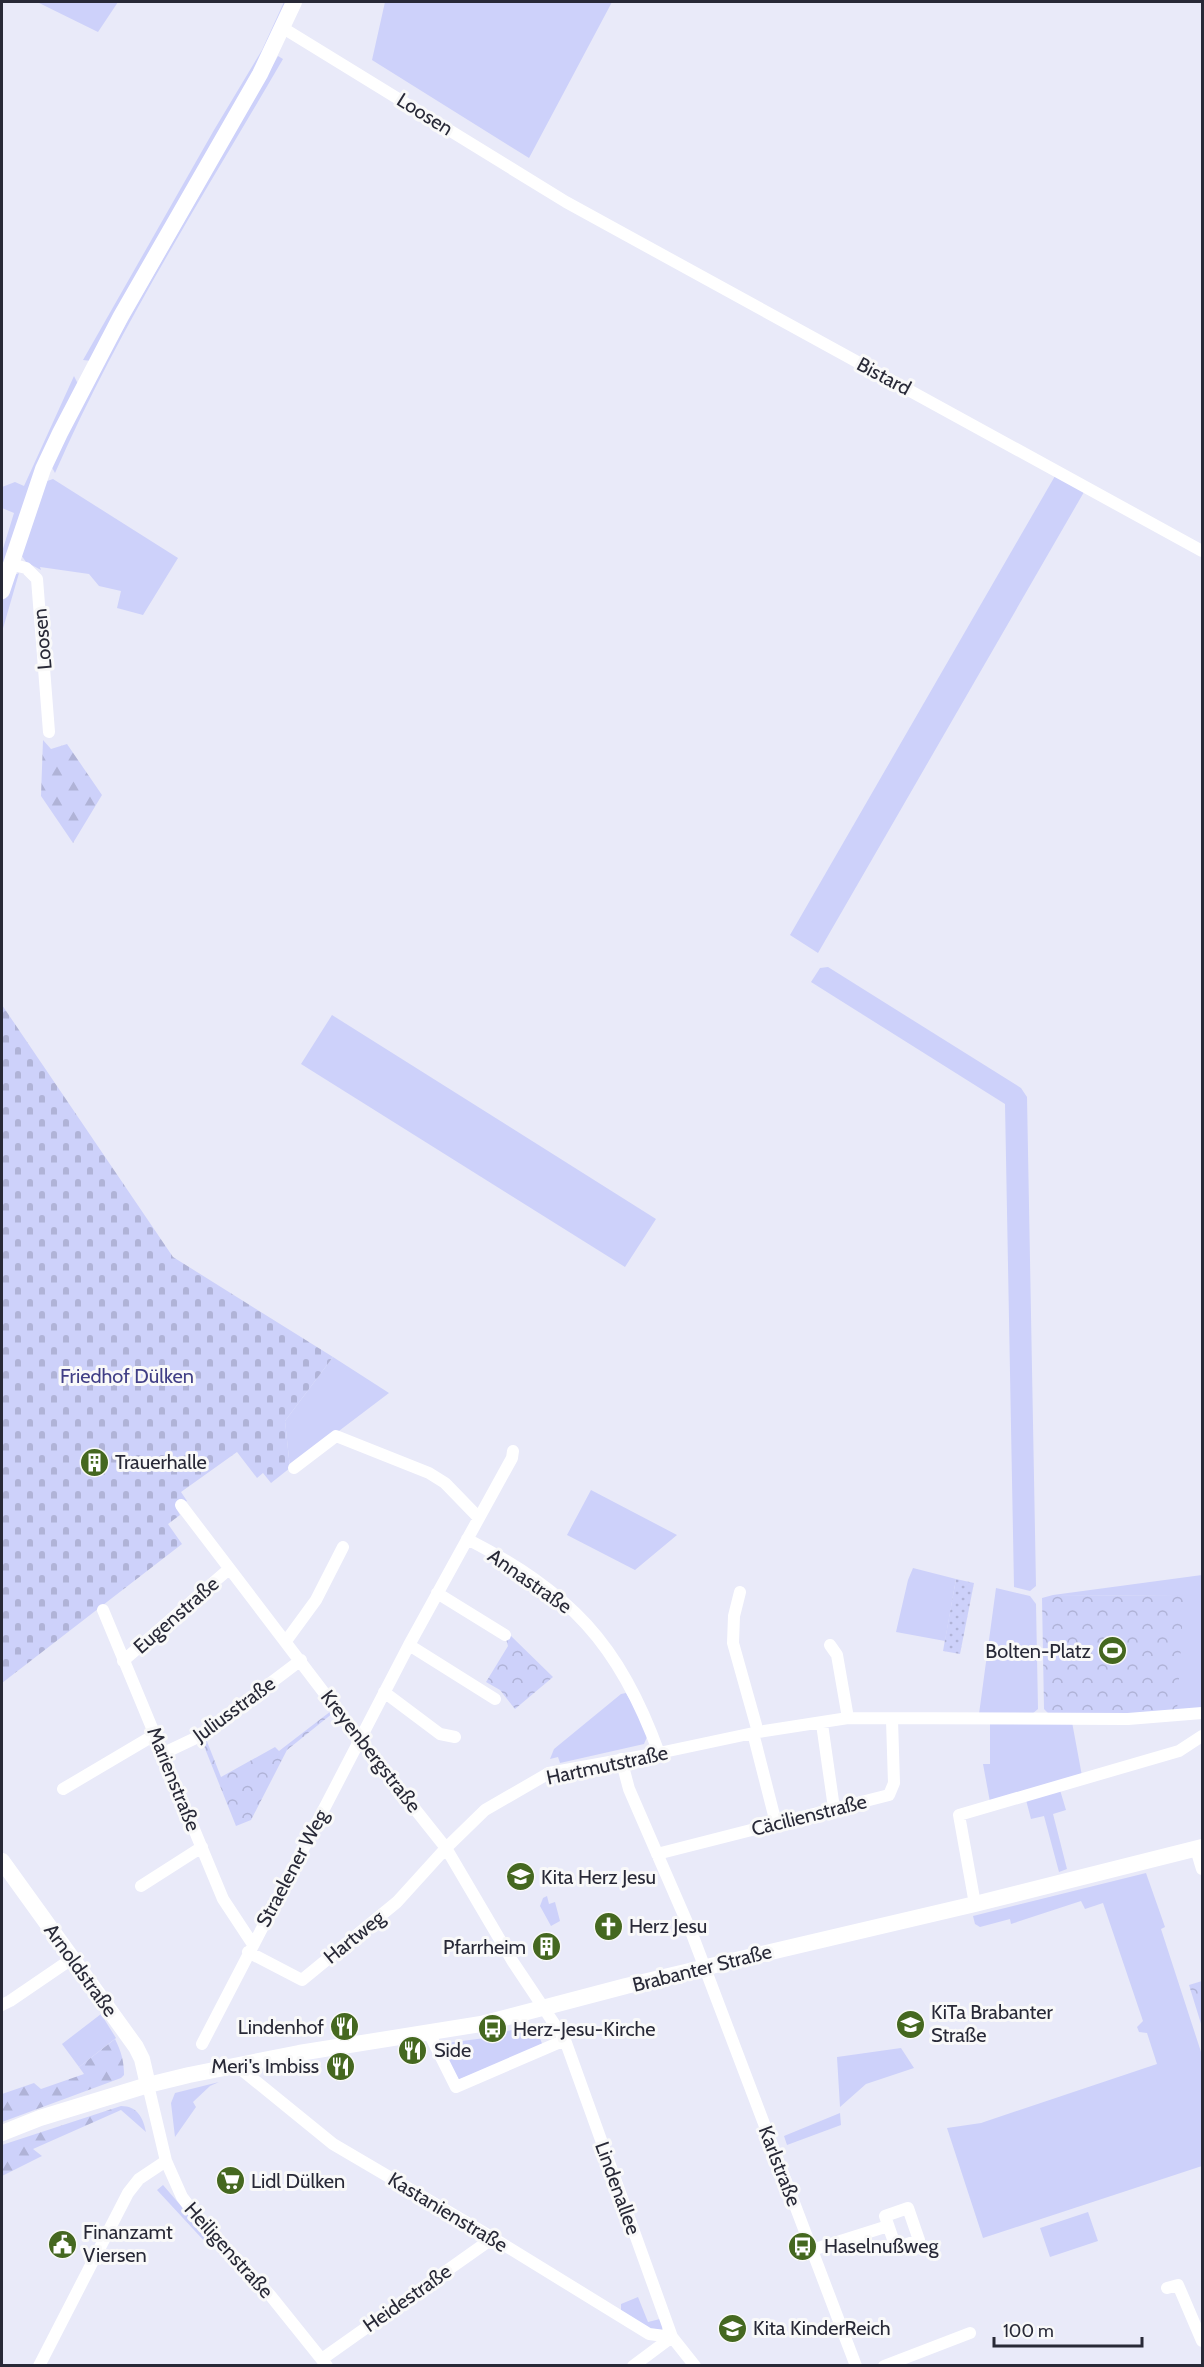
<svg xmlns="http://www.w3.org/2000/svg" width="1204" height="2367" font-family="Cabin,sans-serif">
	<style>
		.grass { fill: #cdd1fa }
		.forest { fill: url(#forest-firs) }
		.cemetery { fill: url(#cemetery-stones) }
		.park { fill: url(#park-crowns) }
		.garden { fill: url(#garden-dots) }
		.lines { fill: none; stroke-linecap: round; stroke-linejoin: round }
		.street { stroke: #fff; stroke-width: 12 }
		.secondary { stroke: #fff; stroke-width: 16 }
		.labels { text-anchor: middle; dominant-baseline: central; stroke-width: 6; stroke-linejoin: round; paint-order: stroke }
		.street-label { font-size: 20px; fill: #282937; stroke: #f9f9f9 }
		.park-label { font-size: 20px; fill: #413f86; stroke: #f9f9f9 }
		.poi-label { font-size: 20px; fill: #282937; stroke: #f9f9f9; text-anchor: start }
	</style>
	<defs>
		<pattern id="forest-firs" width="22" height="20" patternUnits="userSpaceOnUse" patternTransform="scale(1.5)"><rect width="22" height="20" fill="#cdd1fa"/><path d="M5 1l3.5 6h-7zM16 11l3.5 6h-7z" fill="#b0b3d7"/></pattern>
		<pattern id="cemetery-stones" width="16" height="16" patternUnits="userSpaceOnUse" patternTransform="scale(1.5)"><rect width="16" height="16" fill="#cdd1fa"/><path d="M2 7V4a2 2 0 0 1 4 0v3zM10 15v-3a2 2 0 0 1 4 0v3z" fill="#b0b3d7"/></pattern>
		<pattern id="park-crowns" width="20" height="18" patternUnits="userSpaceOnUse" patternTransform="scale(1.5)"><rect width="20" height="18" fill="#cdd1fa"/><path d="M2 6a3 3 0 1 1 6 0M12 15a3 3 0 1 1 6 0" fill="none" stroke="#b0b3d7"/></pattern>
		<pattern id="garden-dots" width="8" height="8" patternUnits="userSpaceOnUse" patternTransform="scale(1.5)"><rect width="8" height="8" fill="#cdd1fa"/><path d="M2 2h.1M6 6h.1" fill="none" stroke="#b0b3d7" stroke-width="1.8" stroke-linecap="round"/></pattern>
	</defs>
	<rect width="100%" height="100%" fill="#e9eaf9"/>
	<!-- grass -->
	<path class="grass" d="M37 2H118L98 32Z
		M284 2H288L282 19 92 361 83 360 214 130 262 50Z
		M385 2H612L529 158 372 60Z
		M278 56 283 59C204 195 118 329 55 473L50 464 68 426Z
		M74 376 78 384 2 573V552L14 513 2 508V487L15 482 24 486Z
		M1055 476 1084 492 818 953 790 935Z
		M53 479 178 558 143 615 117 608 121 591 99 586 89 574 40 567 41 570 26 562 19 552 44 482Z
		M19 573 2 632V604L10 577Z
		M828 967 1021 1088 1027 1097 1036 1586 1030 1591 1014 1587 1005 1104 811 982 820 968Z
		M332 1015 656 1219 625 1267 301 1064Z
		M333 1357 389 1393 290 1468 285 1421Z
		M591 1490 677 1535 635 1570 567 1535Z
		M913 1568 956 1579 945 1641 896 1632 908 1580Z
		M1202 1575V1709L1177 1712 1175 1596 1053 1595Z
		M996 1588 1030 1596 1036 1604 1038 1709 1032 1714H979Z
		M626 1693 639 1715 647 1737 644 1744 560 1763 558 1757 550 1759 554 1749 621 1694Z
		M990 1722H1072L1082 1776 990 1802 983 1764H990Z
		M1060 1790 1066 1810 1053 1814 1067 1869 1059 1872 1044 1816 1031 1819 1026 1800Z
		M1146 1873 1165 1927 1161 1929 1202 2055V2166L983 2238 947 2128 981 2123 1157 2064 1147 2033 1139 2032 1137 2027 1143 2021 1103 1903 1085 1909 1081 1901 1011 1924 1010 1919 980 1927 975 1924 973 1916Z
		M547 1896 549 1904 555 1902 560 1921 551 1926 540 1906 543 1898Z
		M101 2014 116 2038 79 2067 62 2044Z
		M534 2023 543 2046 458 2080 439 2044 485 2038Z
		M901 2048 914 2068 866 2084 840 2107 837 2057Z
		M219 2082 210 2086 193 2102 196 2107 175 2137 171 2103 175 2093Z
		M840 2113 841 2125 787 2145 784 2136Z
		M163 2185 207 2236V2244L157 2190Z
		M1088 2212 1098 2241 1050 2257 1040 2228Z
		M638 2297 648 2322 660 2319 663 2323 662 2330 650 2329 621 2312V2304Z"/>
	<!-- forest -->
	<path class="forest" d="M43 740 51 749 67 744 102 795 73 843 41 796Z
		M115 2039C121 2051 124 2061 124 2075L121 2078 2 2122V2094L34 2083 41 2089 84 2074 79 2067Z
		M121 2106C137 2106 143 2117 146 2132L121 2110 33 2149 42 2156 2 2176V2145Z"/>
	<!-- cemetery -->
	<path class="cemetery" d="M2 1005 173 1257 333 1357 285 1421 290 1468 271 1483 263 1473 257 1478 237 1452 181 1492 187 1501 176 1508 180 1515 168 1524 182 1544 2 1683Z"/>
	<!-- park -->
	<path class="park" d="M1053 1595 1184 1596 1177 1712 1050 1715 1044 1709 1042 1598Z
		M510 1635 553 1677 515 1709 500 1690 486 1682 508 1646 506 1639Z
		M331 1711 333 1713 287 1750 251 1820 236 1826 202 1741 206 1739 221 1777 275 1747 279 1751Z
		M1202 1981V2027L1189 1985Z"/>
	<!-- garden -->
	<path class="garden" d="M956 1579 974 1583 960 1654 943 1651Z"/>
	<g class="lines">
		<!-- street -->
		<path class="street" d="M283 28 566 202 1202 551
			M10 564 26 568 37 579 49 732
			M294 1468 336 1436 429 1473 445 1483 478 1517
			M181 1505 360 1740 446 1848 513 1962 565 2040 672 2337 695 2366
			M467 1539C570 1592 619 1643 659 1753
			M740 1592 734 1616 733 1643 758 1732
			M437 1593 505 1635
			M103 1610 223 1899 252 1943
			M286 1641 316 1600 343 1547
			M409 1645 495 1699
			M830 1645 837 1655 848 1718
			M123 1661 229 1569
			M384 1692 440 1734 455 1737
			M822 1724 834 1808
			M753 1733 776 1823
			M164 1753 202 1735 301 1660
			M621 1759 629 1789 692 1934 856 2366
			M63 1789 156 1734
			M1196 1849 1202 1869
			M657 1854 889 1795 894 1783 892 1720
			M141 1886 202 1847
			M975 1904 959 1815 1179 1751 1202 1736
			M248 1952 302 1980 397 1902 446 1848 485 1810 549 1773 659 1753 758 1732 848 1718 1128 1719 1202 1713
			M2 2005 10 2001 73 1958
			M429 2033 456 2087 565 2040
			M202 2044 409 1645 512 1458 513 1451
			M237 2066 333 2144 493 2238 649 2334 672 2337
			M148 2085 166 2161 182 2197 198 2218 270 2295 327 2366
			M908 2208 919 2240 896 2248 885 2216Z
			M812 2250 888 2226
			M1167 2288 1178 2285 1202 2341
			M322 2359 493 2238
			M39 2366 128 2193 139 2179 166 2161
			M633 2366 672 2337
			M884 2366 970 2333"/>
		<!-- secondary -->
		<path class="secondary" d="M2 591 43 469 60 433 121 316 260 74 294 2
			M2 1861 136 2047 142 2059 148 2085
			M2 2133 40 2118 148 2085 189 2075 299 2053 481 2024 626 1986 975 1904 1202 1847"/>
	</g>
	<!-- icons -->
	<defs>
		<symbol id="building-disc" viewBox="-11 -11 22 22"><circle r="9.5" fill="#456820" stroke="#f9f9f9"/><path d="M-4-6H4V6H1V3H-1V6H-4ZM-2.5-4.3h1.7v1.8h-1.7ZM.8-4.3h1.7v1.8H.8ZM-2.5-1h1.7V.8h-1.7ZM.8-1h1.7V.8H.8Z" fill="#fff"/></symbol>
		<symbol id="stadium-disc" viewBox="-11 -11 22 22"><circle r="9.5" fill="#456820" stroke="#f9f9f9"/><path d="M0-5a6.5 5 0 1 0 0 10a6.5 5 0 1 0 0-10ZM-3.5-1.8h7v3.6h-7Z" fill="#fff"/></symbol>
		<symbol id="school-disc" viewBox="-11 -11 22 22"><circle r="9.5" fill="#456820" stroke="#f9f9f9"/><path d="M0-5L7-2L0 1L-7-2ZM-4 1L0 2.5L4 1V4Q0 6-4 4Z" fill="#fff"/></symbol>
		<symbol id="church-disc" viewBox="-11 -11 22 22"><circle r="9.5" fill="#456820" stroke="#f9f9f9"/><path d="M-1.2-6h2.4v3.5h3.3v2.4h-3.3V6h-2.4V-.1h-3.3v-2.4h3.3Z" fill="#fff"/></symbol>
		<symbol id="restaurant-disc" viewBox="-11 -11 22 22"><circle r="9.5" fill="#456820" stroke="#f9f9f9"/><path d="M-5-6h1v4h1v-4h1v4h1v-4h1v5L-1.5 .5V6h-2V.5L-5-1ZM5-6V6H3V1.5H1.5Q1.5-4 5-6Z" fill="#fff"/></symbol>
		<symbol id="bus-disc" viewBox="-11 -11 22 22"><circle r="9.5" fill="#456820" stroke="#f9f9f9"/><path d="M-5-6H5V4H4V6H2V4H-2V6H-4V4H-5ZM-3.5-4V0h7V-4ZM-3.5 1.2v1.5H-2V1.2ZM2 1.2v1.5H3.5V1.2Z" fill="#fff"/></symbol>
		<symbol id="supermarket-disc" viewBox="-11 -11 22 22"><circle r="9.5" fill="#456820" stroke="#f9f9f9"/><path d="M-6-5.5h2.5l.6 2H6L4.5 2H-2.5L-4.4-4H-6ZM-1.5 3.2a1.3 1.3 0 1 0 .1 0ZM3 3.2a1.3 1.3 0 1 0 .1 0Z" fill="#fff"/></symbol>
		<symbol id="civic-disc" viewBox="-11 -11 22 22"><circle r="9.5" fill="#456820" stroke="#f9f9f9"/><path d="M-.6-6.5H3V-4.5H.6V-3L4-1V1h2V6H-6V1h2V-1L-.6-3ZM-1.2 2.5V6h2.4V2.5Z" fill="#fff"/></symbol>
	</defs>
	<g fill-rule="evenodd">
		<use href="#building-disc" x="78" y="1446" width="33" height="33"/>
		<use href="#stadium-disc" x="1096" y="1634" width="33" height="33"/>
		<use href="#school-disc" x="504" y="1860" width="33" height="33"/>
		<use href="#church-disc" x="592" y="1910" width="33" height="33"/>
		<use href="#building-disc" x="530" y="1930" width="33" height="33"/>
		<use href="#school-disc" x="894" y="2008" width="33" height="33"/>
		<use href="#restaurant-disc" x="328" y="2010" width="33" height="33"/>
		<use href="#bus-disc" x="476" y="2012" width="33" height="33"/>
		<use href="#restaurant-disc" x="396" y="2034" width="33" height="33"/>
		<use href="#restaurant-disc" x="324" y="2050" width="33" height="33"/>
		<use href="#supermarket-disc" x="214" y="2164" width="33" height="33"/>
		<use href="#civic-disc" x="46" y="2228" width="33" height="33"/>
		<use href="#bus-disc" x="786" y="2230" width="33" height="33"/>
		<use href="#school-disc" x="716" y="2312" width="33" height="33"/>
	</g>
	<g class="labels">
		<!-- street labels -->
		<g class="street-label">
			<text transform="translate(425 114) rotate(32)">Loosen</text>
			<text transform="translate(884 376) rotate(28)">Bistard</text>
			<text transform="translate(42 639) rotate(-95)">Loosen</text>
			<text transform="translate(530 1581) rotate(35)">Annastraße</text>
			<text transform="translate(176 1615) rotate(-41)">Eugenstraße</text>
			<text transform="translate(234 1709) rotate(-36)">Juliusstraße</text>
			<text transform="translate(371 1751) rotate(52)">Kreyenbergstraße</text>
			<text transform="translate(607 1765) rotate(-12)">Hartmutstraße</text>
			<text transform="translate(174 1779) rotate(68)">Marienstraße</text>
			<text transform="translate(809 1815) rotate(-14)">Cäcilienstraße</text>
			<text transform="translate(292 1868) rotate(-62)">Straelener Weg</text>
			<text transform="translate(354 1937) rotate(-39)">Hartweg</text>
			<text transform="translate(702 1968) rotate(-14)">Brabanter Straße</text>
			<text transform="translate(81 1970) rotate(54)">Arnoldstraße</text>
			<text transform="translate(780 2166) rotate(69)">Karlstraße</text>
			<text transform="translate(618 2188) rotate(70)">Lindenallee</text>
			<text transform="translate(448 2212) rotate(31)">Kastanienstraße</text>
			<text transform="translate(229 2250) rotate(48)">Heiligenstraße</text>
			<text transform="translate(407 2298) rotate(-35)">Heidestraße</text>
		</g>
		<!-- park labels -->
		<g class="park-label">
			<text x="127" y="1376">Friedhof Dülken</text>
		</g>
		<!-- poi labels -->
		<g class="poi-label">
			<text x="115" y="1462">Trauerhalle</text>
			<text x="1091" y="1651" text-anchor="end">Bolten-Platz</text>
			<text x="541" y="1877">Kita Herz Jesu</text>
			<text x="629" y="1926">Herz Jesu</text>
			<text x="526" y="1947" text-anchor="end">Pfarrheim</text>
			<text x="931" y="2012">KiTa Brabanter<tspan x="931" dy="23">Straße</tspan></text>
			<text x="324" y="2027" text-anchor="end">Lindenhof</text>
			<text x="513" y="2029">Herz-Jesu-Kirche</text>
			<text x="434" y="2050">Side</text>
			<text x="319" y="2066" text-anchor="end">Meri's Imbiss</text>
			<text x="251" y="2181">Lidl Dülken</text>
			<text x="83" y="2232">Finanzamt<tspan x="83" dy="23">Viersen</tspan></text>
			<text x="824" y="2246">Haselnußweg</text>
			<text x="753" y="2328">Kita KinderReich</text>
		</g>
	</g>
	<!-- border -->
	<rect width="1204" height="2367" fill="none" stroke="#282937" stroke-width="6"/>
	<!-- scale -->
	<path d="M994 2337v9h148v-9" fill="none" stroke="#282937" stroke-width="3"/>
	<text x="1003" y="2337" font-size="18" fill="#282937" stroke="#f9f9f9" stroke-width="4.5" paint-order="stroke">100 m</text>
</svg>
